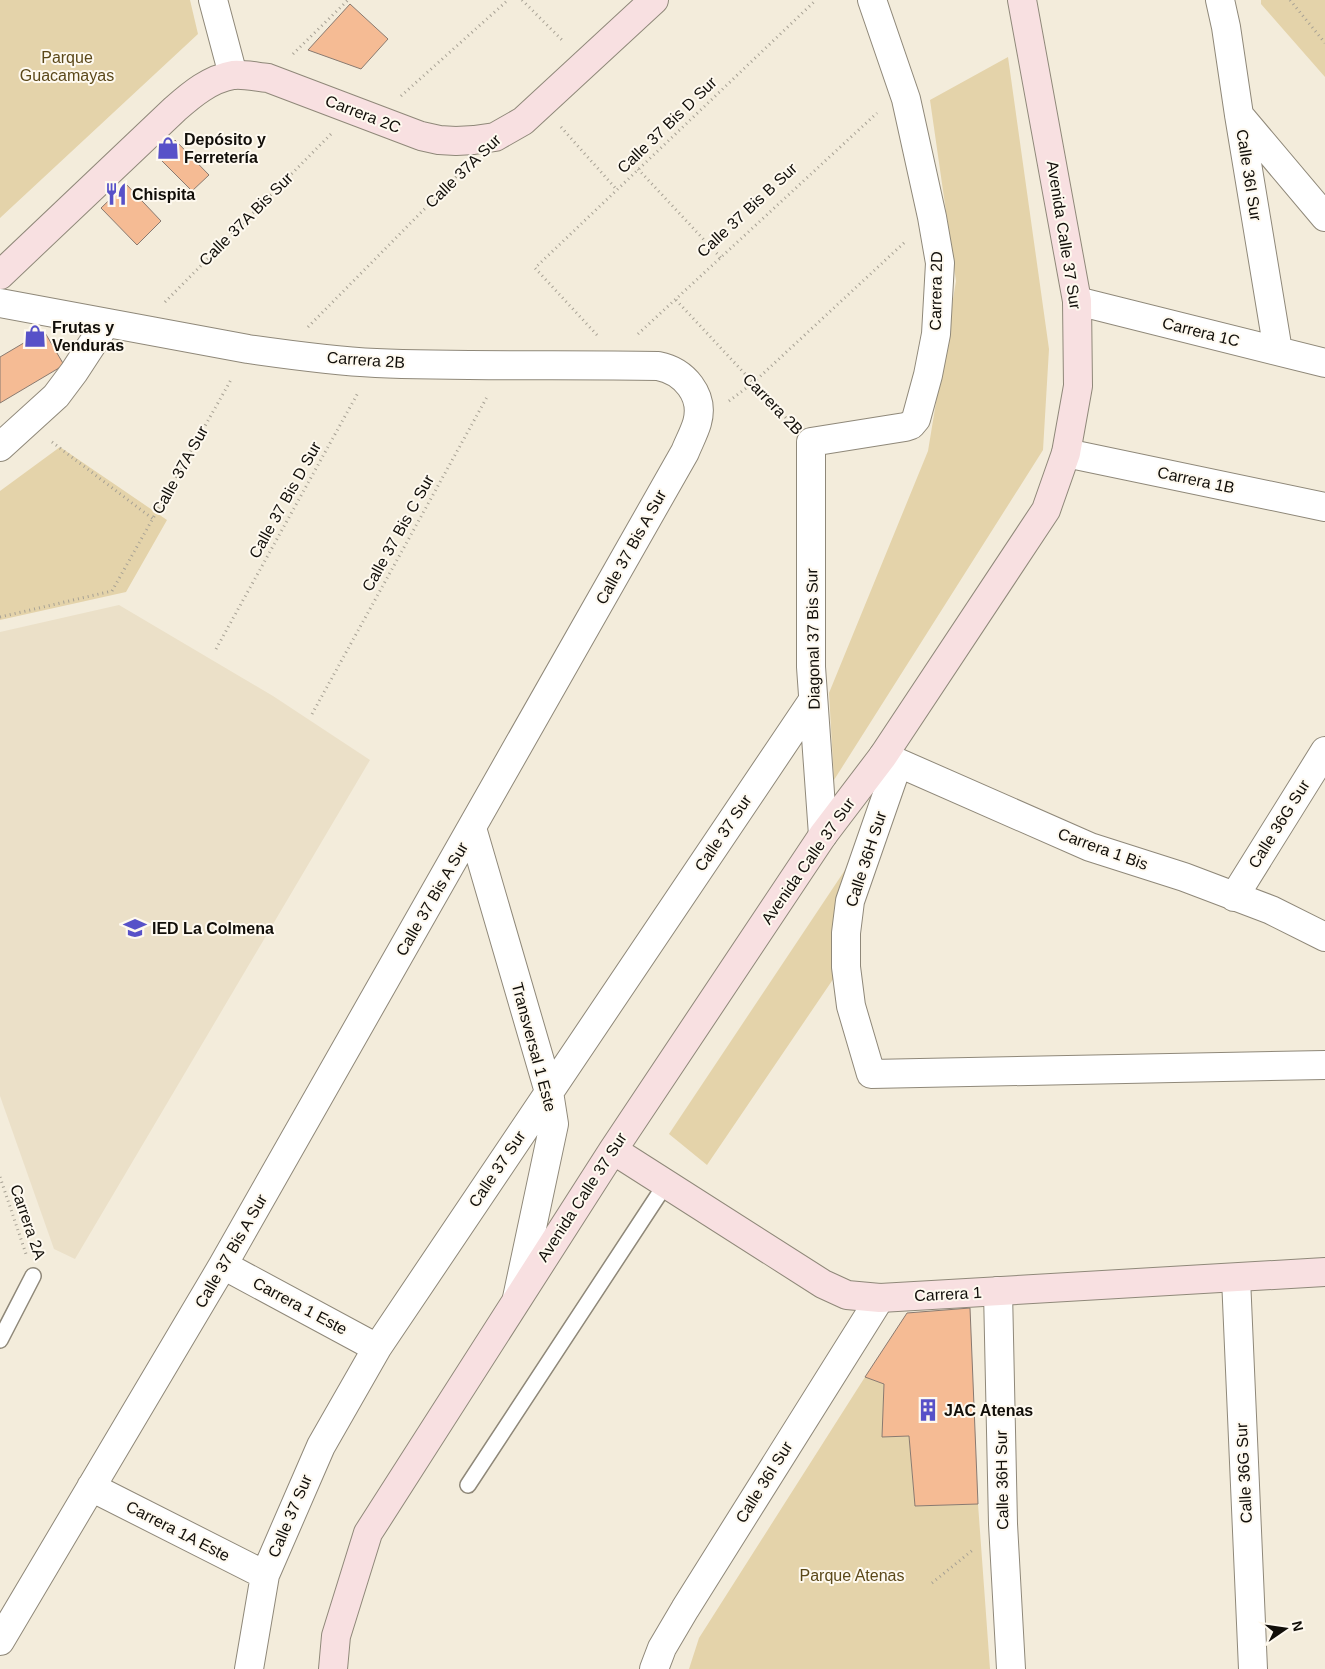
<svg xmlns="http://www.w3.org/2000/svg" width="1325" height="1669" font-family="Helvetica,sans-serif">
	<style>
		.built { fill: #ebe0c8 }
		.green { fill: #e4d3aa }
		.building { fill: #f5bb94; stroke: #897a70 }
		.lines { fill: none; stroke-linecap: round; stroke-linejoin: round }
		.lane-casing { stroke: #8f8879; stroke-width: 18 }
		.street-casing { stroke: #8f8879; stroke-width: 30 }
		.secondary-casing { stroke: #8f8879; stroke-width: 30 }
		.path { stroke: #a7a194; stroke-width: 3; stroke-dasharray: 1 4; stroke-linecap: butt }
		.lane { stroke: #fff; stroke-width: 15 }
		.street { stroke: #fff; stroke-width: 28 }
		.secondary { stroke: #f8e0e1; stroke-width: 28 }
		.labels { text-anchor: middle; dominant-baseline: central; stroke-width: 4; stroke-linejoin: round; paint-order: stroke }
		.park-label { font-size: 16px; fill: #5b4819; stroke: #fef9ef }
		.street-label { font-size: 16px; fill: #110e09; stroke: #fef9ef }
		.poi-label { font-size: 16px; font-weight: bold; fill: #110e09; stroke: #fef9ef; text-anchor: start }
	</style>
	<rect width="100%" height="100%" fill="#f3ecdb"/>
	<!-- built -->
	<path class="built" d="M119 605 273 696 370 760 75 1259 54 1249 0 1096V632Z"/>
	<!-- green -->
	<path class="green" d="M0 0H190L198 34 0 218Z
		M1261 0H1325V77L1261 4Z
		M1008 57 1049 349 1043 450 834 780 829 693 928 451 956 281 930 100Z
		M60 447 167 520 126 592 0 620V491Z
		M855 855 840 969 707 1165 669 1134Z
		M865 1377 884 1384 882 1437 909 1436 915 1506 978 1504 990 1669H689L699 1638Z"/>
	<!-- building -->
	<path class="building" d="M350 4 388 39 361 69 308 50Z
		M175 140 209 175 192 191 158 157Z
		M126 184 161 221 137 245 101 208Z
		M44 331 64 365 0 403V357Z
		M970 1308 978 1504 915 1506 909 1436 882 1437 884 1384 865 1377 907 1313Z"/>
	<g class="lines">
		<defs>
			<path id="lane" d="M0 1340 33 1276
				M468 1485 665 1185"/>
			<path id="street" d="M213 0 233 75
				M1220 0 1226 27 1239 115 1278 351
				M1239 115 1325 217
				M1077 301 1325 363
				M0 303 248 349C290 355 334 361 376 363 470 367 564 364 658 366 684 371 705 395 697 423 694 433 689 442 685 452L223 1265 0 1641
				M0 447 56 396 74 372 106 323
				M1066 453 1325 507
				M883 756 1090 847 1184 877 1271 910 1325 937
				M898 763 850 901 846 933V967L851 1006 871 1074 1325 1065
				M472 828 549 1092 554 1124 517 1298
				M823 835 811 667V442L905 427 911 425 916 419 928 375 936 334 940 263 932 217 906 99 872 0
				M1234 897 1325 751
				M223 1265 377 1348
				M1236 1278 1253 1669
				M998 1291 1003 1524 1011 1669
				M91 1487 265 1575
				M249 1669 265 1575 321 1446 377 1348 813 700
				M654 1669 662 1648 685 1609 880 1298"/>
			<path id="secondary" d="M0 275 175 109C192 94 210 79 233 75 244 74 257 77 268 78L421 136 439 140 456 141 474 140 495 137 523 121 654 0
				M613 1150 823 1284 847 1295 880 1298 1325 1272
				M333 1669 336 1636 368 1533 613 1150 823 835 883 756 1046 510 1066 453 1078 386 1077 301 1022 0"/>
		</defs>
		<!-- lane casing -->
		<use href="#lane" class="lane-casing"/>
		<!-- street casing -->
		<use href="#street" class="street-casing"/>
		<!-- secondary casing -->
		<use href="#secondary" class="secondary-casing"/>
		<!-- path -->
		<path class="path" d="M522 0 564 42
			M1290 0 1325 43
			M293 54 348 0
			M401 96 508 0
			M561 127 617 190
			M638 169 721 258
			M676 300 789 421
			M165 302 331 134
			M308 327 462 171
			M638 334 877 113
			M597 335 535 268 816 0
			M729 401 753 383 906 241
			M52 442 153 519
			M0 617 112 591 232 378
			M216 649 359 391
			M312 714 487 397
			M0 1177 26 1254
			M932 1583 974 1549"/>
		<!-- lane -->
		<use href="#lane" class="lane"/>
		<!-- street -->
		<use href="#street" class="street"/>
		<!-- secondary -->
		<use href="#secondary" class="secondary"/>
	</g>
	<!-- icons -->
	<defs>
		<symbol id="shop-bare" viewBox="-9 -9 18 18"><path d="M-5-2.5h2.3a2.7 3.5 0 0 1 5.4 0H5L5.5 6h-11ZM-1.5-2.5h3a1.5 2.3 0 0 0-3 0Z" fill="#5751c8" stroke="#fef9ef" stroke-width="2.5" paint-order="stroke"/></symbol>
		<symbol id="restaurant-bare" viewBox="-9 -9 18 18"><path d="M-5-6h1v4h1v-4h1v4h1v-4h1v5L-1.5 .5V6h-2V.5L-5-1ZM5-6V6H3V1.5H1.5Q1.5-4 5-6Z" fill="#5751c8" stroke="#fef9ef" stroke-width="2.5" paint-order="stroke"/></symbol>
		<symbol id="school-bare" viewBox="-9 -9 18 18"><path d="M0-5L7-2L0 1L-7-2ZM-4 1L0 2.5L4 1V4Q0 6-4 4Z" fill="#5751c8" stroke="#fef9ef" stroke-width="2.5" paint-order="stroke"/></symbol>
		<symbol id="building-bare" viewBox="-9 -9 18 18"><path d="M-4-6H4V6H1V3H-1V6H-4ZM-2.5-4.3h1.7v1.8h-1.7ZM.8-4.3h1.7v1.8H.8ZM-2.5-1h1.7V.8h-1.7ZM.8-1h1.7V.8H.8Z" fill="#5751c8" stroke="#fef9ef" stroke-width="2.5" paint-order="stroke"/></symbol>
	</defs>
	<g fill-rule="evenodd">
		<use href="#shop-bare" x="152" y="132" width="32" height="32"/>
		<use href="#restaurant-bare" x="100" y="178" width="32" height="32"/>
		<use href="#shop-bare" x="19" y="320" width="32" height="32"/>
		<use href="#school-bare" x="119" y="912" width="32" height="32"/>
		<use href="#building-bare" x="912" y="1394" width="32" height="32"/>
	</g>
	<g class="labels">
		<!-- park labels -->
		<g class="park-label">
			<text x="67" y="57">Parque<tspan x="67" dy="18">Guacamayas</tspan></text>
			<text x="852" y="1575">Parque Atenas</text>
		</g>
		<!-- street labels -->
		<g class="street-label">
			<text transform="translate(363 114) rotate(21)">Carrera 2C</text>
			<text transform="translate(667 125) rotate(-44)">Calle 37 Bis D Sur</text>
			<text transform="translate(463 171) rotate(-44)">Calle 37A Sur</text>
			<text transform="translate(1249 175) rotate(81)">Calle 36I Sur</text>
			<text transform="translate(747 210) rotate(-43)">Calle 37 Bis B Sur</text>
			<text transform="translate(246 219) rotate(-45)">Calle 37A Bis Sur</text>
			<text transform="translate(1064 235) rotate(81)">Avenida Calle 37 Sur</text>
			<text transform="translate(936 291) rotate(-89)">Carrera 2D</text>
			<text transform="translate(1201 332) rotate(14)">Carrera 1C</text>
			<text transform="translate(366 360) rotate(4)">Carrera 2B</text>
			<text transform="translate(773 404) rotate(46)">Carrera 2B</text>
			<text transform="translate(180 470) rotate(-61)">Calle 37A Sur</text>
			<text transform="translate(1196 480) rotate(12)">Carrera 1B</text>
			<text transform="translate(285 500) rotate(-61)">Calle 37 Bis D Sur</text>
			<text transform="translate(398 533) rotate(-61)">Calle 37 Bis C Sur</text>
			<text transform="translate(631 547) rotate(-61)">Calle 37 Bis A Sur</text>
			<text transform="translate(813 639) rotate(-91)">Diagonal 37 Bis Sur</text>
			<text transform="translate(1279 824) rotate(-58)">Calle 36G Sur</text>
			<text transform="translate(723 833) rotate(-56)">Calle 37 Sur</text>
			<text transform="translate(1103 849) rotate(20)">Carrera 1 Bis</text>
			<text transform="translate(866 859) rotate(-72)">Calle 36H Sur</text>
			<text transform="translate(808 861) rotate(-55)">Avenida Calle 37 Sur</text>
			<text transform="translate(432 899) rotate(-60)">Calle 37 Bis A Sur</text>
			<text transform="translate(534 1047) rotate(75)">Transversal 1 Este</text>
			<text transform="translate(497 1169) rotate(-56)">Calle 37 Sur</text>
			<text transform="translate(582 1197) rotate(-57)">Avenida Calle 37 Sur</text>
			<text transform="translate(28 1222) rotate(71)">Carrera 2A</text>
			<text transform="translate(231 1251) rotate(-60)">Calle 37 Bis A Sur</text>
			<text transform="translate(948 1294) rotate(-3)">Carrera 1</text>
			<text transform="translate(300 1306) rotate(28)">Carrera 1 Este</text>
			<text transform="translate(1244 1473) rotate(-93)">Calle 36G Sur</text>
			<text transform="translate(1002 1480) rotate(-91)">Calle 36H Sur</text>
			<text transform="translate(764 1482) rotate(-58)">Calle 36I Sur</text>
			<text transform="translate(290 1516) rotate(-67)">Calle 37 Sur</text>
			<text transform="translate(178 1531) rotate(27)">Carrera 1A Este</text>
		</g>
		<!-- poi labels -->
		<g class="poi-label">
			<text x="184" y="139">Depósito y<tspan x="184" dy="18">Ferretería</tspan></text>
			<text x="132" y="194">Chispita</text>
			<text x="52" y="327">Frutas y<tspan x="52" dy="18">Venduras</tspan></text>
			<text x="152" y="928">IED La Colmena</text>
			<text x="944" y="1410">JAC Atenas</text>
		</g>
	</g>
	<!-- north arrow -->
	<g transform="translate(1285 1629) rotate(77)" stroke="#fef9ef" stroke-width="4" paint-order="stroke">
	<path d="M0-4L9 19L0 12L-9 19Z" fill="#110e09"/>
	<text y="-8" font-size="14" font-weight="bold" text-anchor="middle" fill="#110e09">N</text>
	</g>
</svg>
